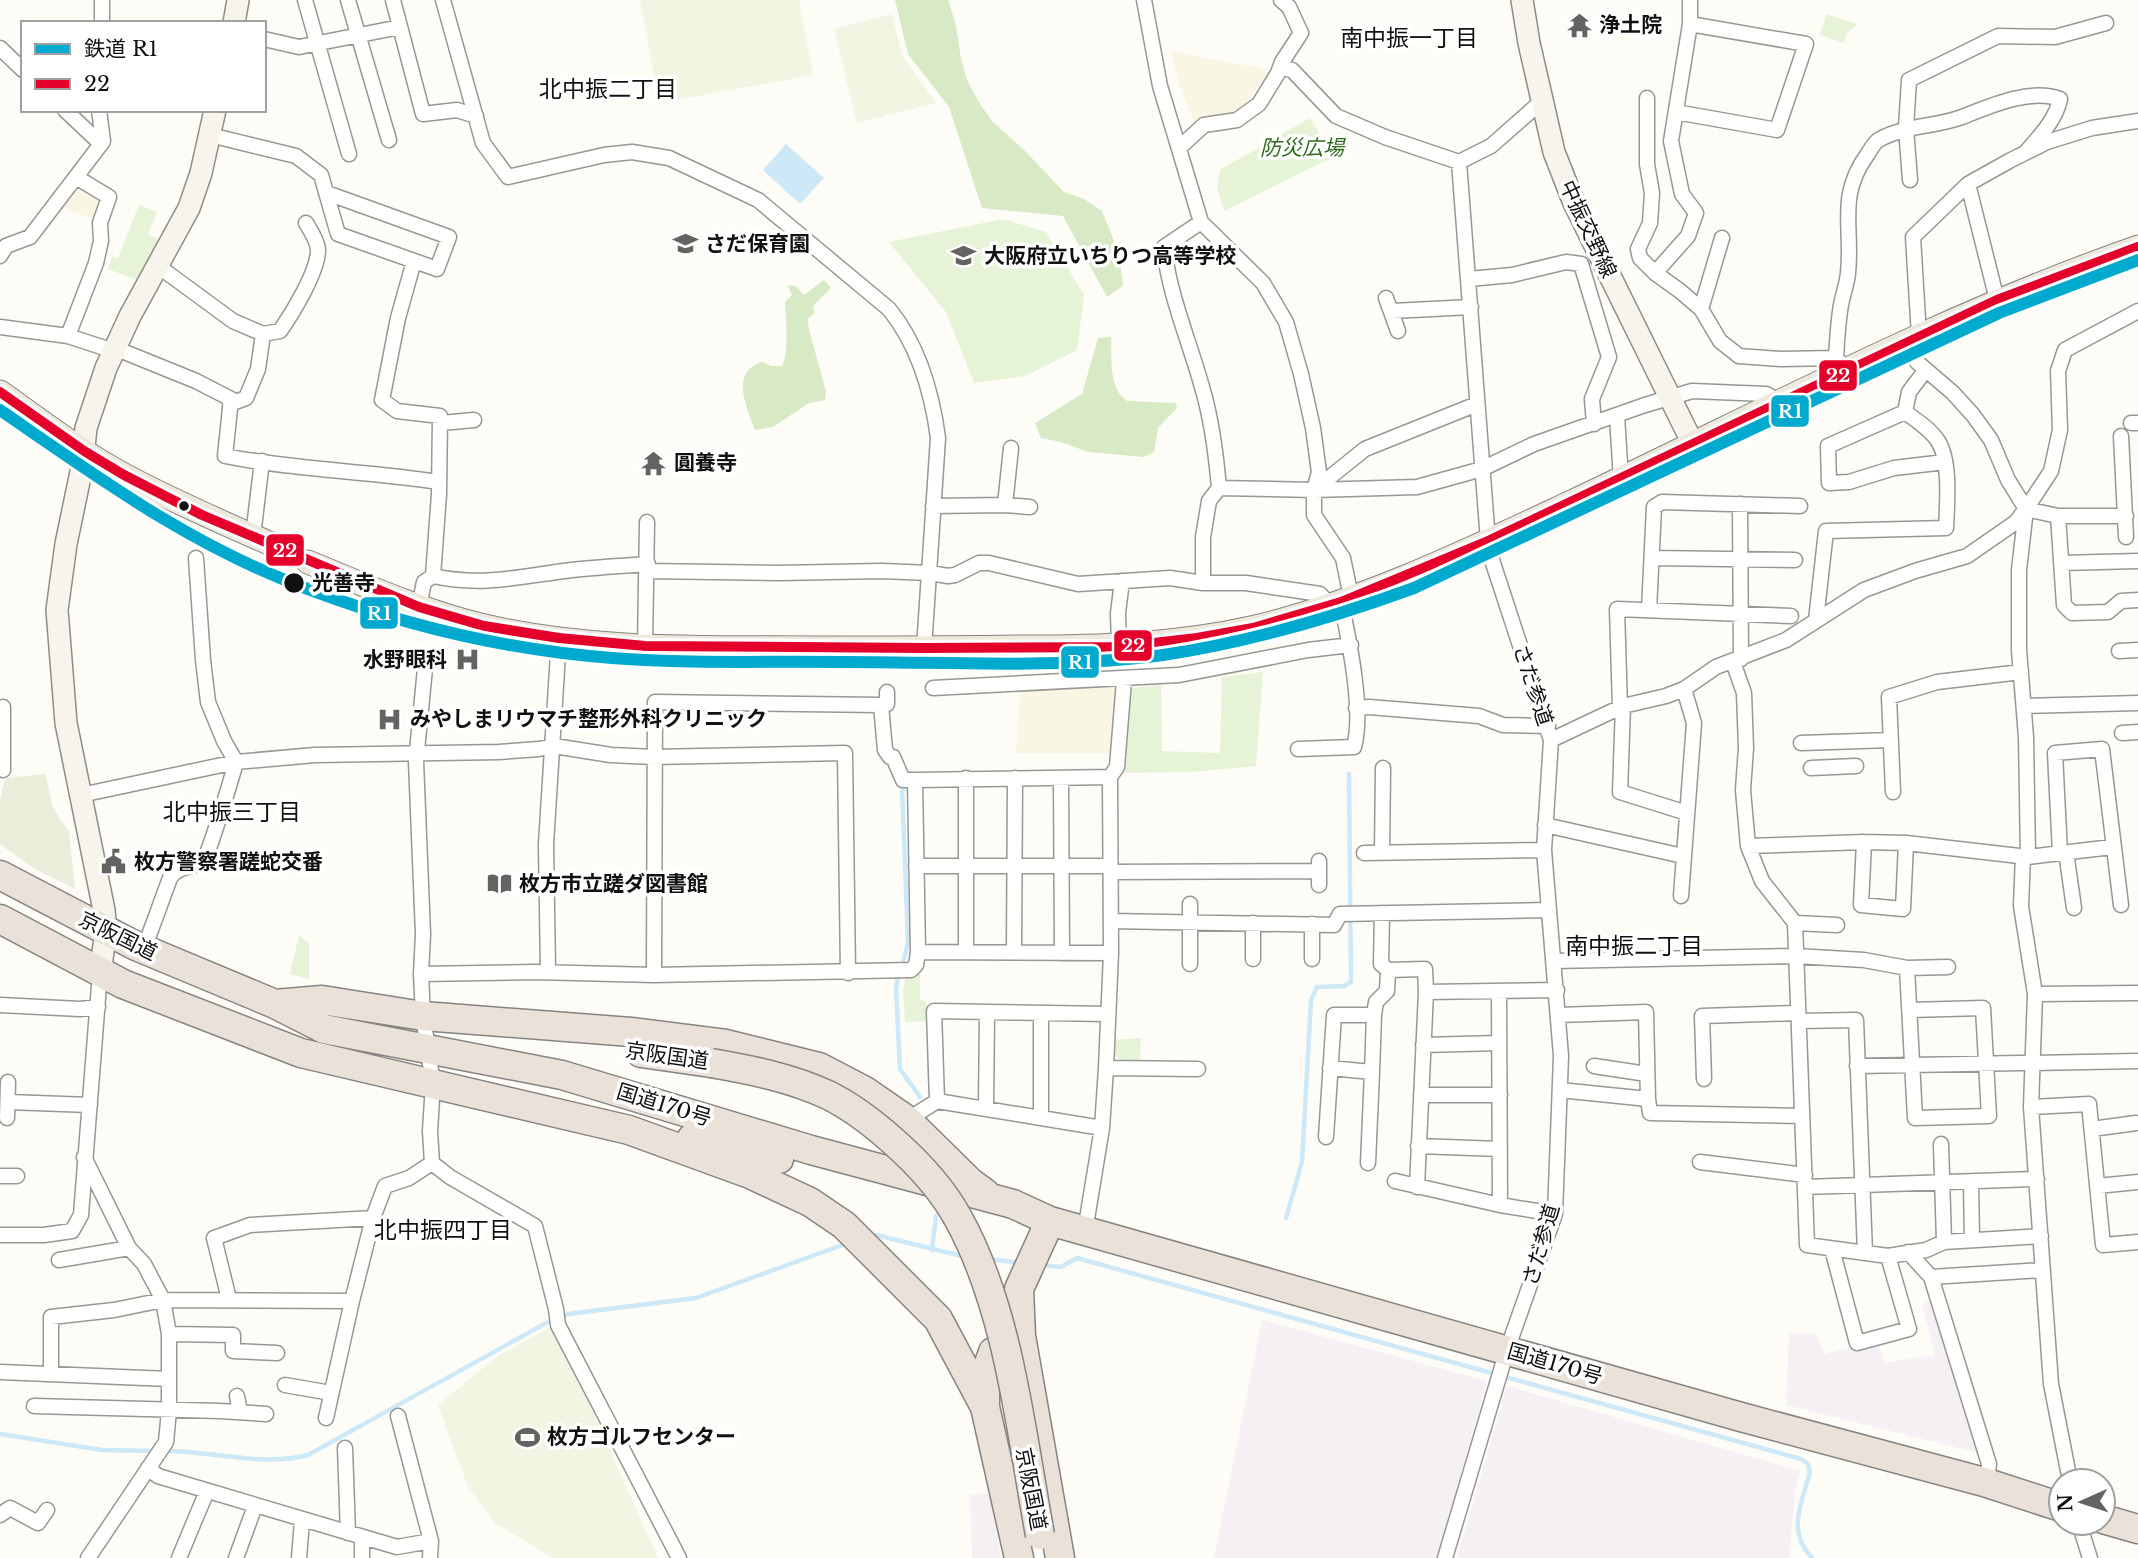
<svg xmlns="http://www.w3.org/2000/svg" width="2138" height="1558" font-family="'Libre Baskerville','Noto Sans JP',serif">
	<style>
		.industrial { fill: #f5f0f3 }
		.farmland { fill: #f9f7e4 }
		.green { fill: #e7f3d7 }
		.forest { fill: #d8eac5 }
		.cemetery { fill: #e9eedb }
		.pitch { fill: #f0f6e1 }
		.water { fill: #cde8f7 }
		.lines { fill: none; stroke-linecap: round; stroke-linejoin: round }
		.stream { stroke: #cde8f7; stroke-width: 4.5 }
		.street-casing { stroke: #979795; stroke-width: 17 }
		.secondary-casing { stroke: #8e8d8b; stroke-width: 24 }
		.primary-casing { stroke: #858482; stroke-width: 25 }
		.highway-casing { stroke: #858482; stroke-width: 31 }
		.street { stroke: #fffffe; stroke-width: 14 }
		.secondary { stroke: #f6f4eb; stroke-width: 21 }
		.primary { stroke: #ede9dc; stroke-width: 23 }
		.highway { stroke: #eae1d8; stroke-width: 28 }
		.highway-bridge-casing { stroke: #858482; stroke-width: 31; stroke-linecap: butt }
		.highway-bridge { stroke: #eae1d8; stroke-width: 28 }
		.bus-1-casing { stroke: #fff; stroke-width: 16 }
		.bus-1 { stroke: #e4002b; stroke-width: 10 }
		.rail-1-casing { stroke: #fff; stroke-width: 18 }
		.rail-1 { stroke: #00a9ce; stroke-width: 12 }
		.bus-dot { fill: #111; stroke: #fff; stroke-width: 2.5 }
		.labels { text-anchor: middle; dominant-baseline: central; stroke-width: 7; stroke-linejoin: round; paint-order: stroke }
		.poi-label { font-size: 21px; font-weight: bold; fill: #111; stroke: #fff; text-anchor: start }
		.park-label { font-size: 21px; font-style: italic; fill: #2f6b1f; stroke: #fff }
		.street-label { font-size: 21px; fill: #111; stroke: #fff }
		.stop-label { font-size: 21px; font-weight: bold; fill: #111; stroke: #fff; text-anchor: start }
		.neighbourhood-label { font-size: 23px; fill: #111; stroke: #fff }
		.line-badge { stroke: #fff; stroke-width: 2.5 }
		.badge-label { font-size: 19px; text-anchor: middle; font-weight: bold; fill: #fff }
	</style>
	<rect width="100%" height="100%" fill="#fdfcf7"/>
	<!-- industrial -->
	<path class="industrial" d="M1935 1293 1983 1454 1786 1405 1789 1333 1817 1334 1824 1354 1878 1341 1884 1363 1935 1355 1922 1305Z
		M1262 1320 1487 1381 1437 1558H1214Z
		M1507 1386 1800 1471 1795 1490 1789 1558H1457Z
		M990 1493 1001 1558H972L970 1495Z"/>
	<!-- farmland -->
	<path class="farmland" d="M1171 51 1261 68 1267 75 1244 106 1230 114 1204 117 1194 122 1178 81Z
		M79 184 105 198 96 221 64 208Z
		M1112 687 1116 690 1111 753H1016L1020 689Z"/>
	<!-- green -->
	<path class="green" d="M1826 14 1858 24 1847 33 1844 43 1820 35Z
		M1310 118 1333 157 1224 211 1217 187 1220 170Z
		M139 205 157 212 148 234 158 239 142 282 108 269 112 257 118 258Z
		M1003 219 1046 232 1084 295 1077 350 1025 376 974 383 946 312 889 242Z
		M1263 672 1256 766 1190 772 1125 773 1131 688 1161 685 1162 751 1220 753 1222 677Z
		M299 935 309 944V979L290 974Z
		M907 973H920V1000L926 1001V1021L905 1022 903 991Z
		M1141 1038 1140 1062 1120 1060 1113 1053 1114 1040Z"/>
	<!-- forest -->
	<path class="forest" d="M895 0H948L956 25 961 59 967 80 980 104 993 122 1026 152 1064 192 1084 199 1102 211 1119 253 1123 286 1107 297 1063 216 982 208 949 107 908 54Z
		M824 280 831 288 813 306 815 313 808 318 809 330 826 391 825 400 809 403 773 427 755 430C747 408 729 372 762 362L771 366H782C789 355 786 316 785 302L792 295 788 285 796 286 804 295Z
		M1111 337C1112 357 1108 388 1127 401L1176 403 1177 408 1158 428 1154 452 1144 457 1088 452 1061 442 1041 438 1035 423 1082 394 1098 338Z"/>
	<!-- cemetery -->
	<path class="cemetery" d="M46 774 52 805 61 821 69 831 75 889 33 868 0 844V800L5 778Z"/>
	<!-- pitch -->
	<path class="pitch" d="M640 0H799L813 75 659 103Z
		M892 14 902 55 936 103 857 123 834 29Z
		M554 1325 658 1558H553L495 1523 468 1487 438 1405 498 1356Z"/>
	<!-- water -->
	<path class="water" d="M786 144 824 178 800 204 763 170Z"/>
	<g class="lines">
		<!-- stream -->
		<path class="stream" d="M902 966 908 943 902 786
			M899 974 896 987 900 1069 920 1097
			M1286 1218 1302 1162 1311 1000 1317 987 1344 986 1351 982 1349 774
			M869 1236 876 1235 966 1257
			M932 1250 936 1216
			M989 1259 1022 1263
			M1041 1265 1061 1267 1077 1258 1801 1459 1808 1464 1810 1472C1802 1503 1786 1531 1812 1558
			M0 1434 102 1450 157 1451
			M166 1451C214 1451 261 1467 308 1455L546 1323 568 1314 696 1298 848 1243"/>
		<defs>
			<path id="street" d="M305 0 349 154
				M348 0 389 140
				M393 0 423 114 457 110 476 116
				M443 0 483 143 508 177 604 155 632 152 669 158 758 200 889 309C919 346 932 392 938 438L924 648
				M1144 0 1160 86 1201 222 1164 247C1169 295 1189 340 1202 387 1212 420 1216 453 1219 488L1209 501 1203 537V583
				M102 23V0
				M264 39 299 47 400 27
				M0 48 23 70
				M1281 68 1292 70 1336 116 1385 137 1459 162
				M1647 98V164L1652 193 1650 223 1638 249 1640 258 1655 273 1680 291 1701 309 1720 341 1739 356 1781 359 1836 358
				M65 110 101 144
				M1676 112 1777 130 1806 44 1690 24
				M210 135 296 156 321 175 338 234 437 269 449 237 327 193
				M1179 148 1204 125 1237 120 1259 104 1278 73 1282 62 1301 33 1289 7 1281 0
				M1910 180 1906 128 1909 80 1998 36 2055 37 2106 23
				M1968 184 1997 300
				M1201 222 1263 283 1286 322 1301 374 1313 428 1319 472 1314 490V515L1343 558 1351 597
				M0 256 6 246 30 237 101 144 103 141 99 110
				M414 261 398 318 382 400 397 411 440 416 439 494 433 576 424 582 419 607
				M158 266 233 321 263 334 280 331C292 314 319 270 318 249 317 240 311 231 306 223
				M1655 273 1688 236 1696 213 1682 194 1671 141 1690 24V0
				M1469 279 1512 275 1566 262 1581 264 1609 357 1592 399 1594 424
				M1386 298 1398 331
				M1701 309 1722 238
				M1392 311 1471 307
				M0 327 68 336 114 351
				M68 336 96 263 101 241 100 223 109 197 76 177
				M1919 336 1913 237 1968 184 2009 161 2047 142 2092 128 2138 121
				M1908 341 1917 362 1953 393 1973 415 1991 440 2008 480 2026 509 2058 516H2126
				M122 351 196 381 231 399 225 456C296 470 368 471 439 482
				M1847 369 1836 358C1837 340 1838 322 1841 305 1843 294 1847 284 1848 273 1853 227 1837 197 1867 155 1871 149 1874 142 1880 139 1907 125 1935 127 1962 117 1990 106 2030 88 2060 99 2056 120 2039 137 2025 153
				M1925 371 1909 392 1905 412 1828 446 1829 483 1849 482 1894 468 1945 462
				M230 404 246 398 258 369 263 334
				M1617 416 1621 479
				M441 423 474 420
				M2131 423H2138
				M2121 436 2126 537
				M1219 488 1314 490 1417 487 1482 469 1534 444 1645 405 1692 391 1766 394 1781 402
				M1314 490 1365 449 1477 404
				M1740 504 1741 659
				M1005 505 1011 448
				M933 506 1005 505 1030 507
				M2058 516 2064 605 2072 613 2108 612 2121 601 2138 600
				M253 536 262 461
				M1652 558 1795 560
				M2061 563 2138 561
				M647 571 778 573 882 571 930 573 948 576 955 575 979 563H989L1078 584 1170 578 1203 583H1246L1320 594 1330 605
				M433 576C484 587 522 576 572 570 597 567 622 566 648 564
				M1649 610 1654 507 1662 502 1800 506
				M1816 620 1826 531 1946 528C1947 504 1951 461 1938 441 1930 429 1916 420 1905 412
				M645 646 647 522
				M1119 647 1118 613 1122 581
				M2119 651 2138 650
				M426 658 416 761 423 934 421 974 423 1016 433 1084 430 1131 432 1163 450 1177 535 1226 556 1309 558 1325 679 1558
				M1733 662 1744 693 1746 748 1743 790 1748 846 1762 881 1795 923 1807 1245 1888 1256 1926 1250 1944 1242 2041 1236
				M933 688 1179 675 1308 650 1351 645
				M881 705 887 704V692
				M1623 706 1620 792 1687 813
				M2024 706 2138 703
				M1356 708 1369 707 1479 716 1503 725 1548 726
				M1620 708 1617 609 1791 616
				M2122 733 2138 732
				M1551 740 1623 706 1666 696 1684 689 1716 667 1786 640 1864 590 1915 571 1967 556 2016 522 2025 510
				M1801 743 1891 740
				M1298 749 1354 747C1364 711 1349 640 1341 602
				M1811 768 1856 766
				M3 770V707
				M966 778V951
				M1061 778 1062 953
				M1893 792 1889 697 1937 682 2021 672
				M81 795 236 762 315 755 499 752 539 749 554 746 611 755 653 757 845 753 848 973
				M1545 825 1683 856
				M1864 842 1861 905 1903 909 1906 843
				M1748 846 1864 842 1906 843 2028 857 2112 847
				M2066 852 2074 908
				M1364 853 1544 850
				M1382 853 1383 768
				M2060 853 2055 753 2102 749 2121 905
				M2023 856 2021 906 2035 994 2031 1107 2051 1384 2070 1481
				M2028 857 2026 737 2019 650V570L2026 509 2051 471 2060 430 2058 371 2065 350 2138 311
				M916 866H1111
				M1111 872 1319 871
				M1319 885V861
				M1681 896 1694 723 1684 689
				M1382 913 1381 964 1388 970
				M1111 921 1334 925 1340 914 1548 910
				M1253 923V959
				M1795 923 1837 925
				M1312 924V959
				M144 949 170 878C181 863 191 870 203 861 208 858 233 773 236 762L224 741 208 702 203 660 196 558
				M918 952 1111 953
				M1014 952 1015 778
				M1555 961 1796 956 1864 960 1907 968 1948 967
				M1190 964V904
				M1907 968 1915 1118 1989 1116 1983 1008 1910 1010
				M548 972 546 844 559 638
				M421 974 535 972 654 975 911 970 916 965 918 952 915 780 1110 777
				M654 975 655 702 881 705 885 750 890 757H893L903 780H915
				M1499 991 1500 1205
				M1426 992 1557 990
				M2035 994 2138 993
				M0 1005 80 1009 98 1007
				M1041 1013V1118
				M1559 1015 1646 1012 1648 1099
				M1799 1021 1856 1020 1865 1253
				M1423 1045 1499 1043
				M1594 1066 1647 1074
				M1857 1066 2138 1061
				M1106 1068 1198 1069
				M1330 1068 1372 1072 1374 1015
				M1704 1079 1702 1016 1798 1013
				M1560 1090 1648 1099 1650 1113 1802 1116
				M1421 1095H1500
				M937 1101 934 1011 1108 1014
				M8 1102 90 1105
				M2031 1107 2089 1104 2103 1245 2138 1242
				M986 1109 987 1012
				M7 1118 8 1082
				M907 1120 937 1101 1102 1128
				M2092 1129 2136 1123
				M1326 1137 1334 1015H1374L1376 1002 1387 991 1388 970 1425 969 1426 992 1417 1187
				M1941 1144 1944 1242
				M1418 1146 1500 1149
				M84 1157 129 1248 144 1264 163 1300 169 1334V1411L166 1442 88 1558
				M1700 1162 1805 1175
				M1368 1163 1372 1072
				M0 1176H17
				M1395 1181 1500 1205 1555 1214
				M1971 1182 1972 1240
				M2097 1186 2138 1182
				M1805 1187 2037 1179
				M1085 1231 1102 1128 1106 1068 1111 953 1110 777 1117 767 1124 680
				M0 1235H44L72 1231 81 1215 100 973
				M1832 1249 1857 1343 1909 1329 1888 1256
				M1908 1252 1931 1277 1989 1464 1987 1483
				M59 1260 129 1248
				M1931 1277 2043 1270
				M229 1299 214 1238 250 1225 373 1218 385 1186 409 1178 432 1163
				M169 1334 233 1335V1351L277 1353
				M0 1372 169 1379
				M51 1374V1317L114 1310 163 1300 352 1301 373 1218
				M285 1385 331 1393
				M237 1396 240 1412
				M34 1406 220 1411 266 1414
				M398 1416 431 1541 430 1558
				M326 1418 352 1301
				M345 1448 348 1533
				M148 1468 158 1476 397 1547 431 1541
				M0 1515 10 1508 38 1523 47 1510
				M2079 1523 2090 1558
				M362 1537V1558
				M179 1558 207 1491
				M236 1558 255 1506
				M299 1558 302 1521
				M1445 1558 1507 1350 1555 1214 1561 1056 1544 850 1551 740 1493 563 1488 541 1459 162 1491 146 1542 101"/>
			<path id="secondary" d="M1522 0 1529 43 1554 152 1574 203 1693 444
				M234 23 238 0
				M100 973 106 931 104 910 66 723 57 610 66 544 82 467 86 428 106 368 130 316 189 208 201 173 215 110"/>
			<path id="primary" d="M0 392C41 421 81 452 126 476 178 504 233 527 287 551
				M308 562C364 585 420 610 480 625 592 652 712 647 827 648 891 648 956 648 1020 647 1098 647 1175 645 1251 628 1356 604 1467 551 1565 505 1755 416 1940 316 2138 247"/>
			<path id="highway" d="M0 875 136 946 275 1004 293 1007
				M0 919 123 984 301 1053 629 1130 750 1174 810 1202 844 1225 938 1319 985 1407 1019 1558
				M275 1004 324 1029 562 1075 811 1150 1013 1204 1050 1221 1741 1417 1984 1482 2061 1507
				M275 1004 322 1000 423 1016 631 1032 726 1044 819 1067 865 1091 907 1120 970 1182 985 1193
				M641 1053 711 1063
				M692 1138 779 1159
				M1050 1221 1019 1289 1021 1336 1060 1558
				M985 1404V1374L993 1352 1021 1336
				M2103 1519 2138 1529"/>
		</defs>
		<!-- street casing -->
		<use href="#street" class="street-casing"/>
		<!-- secondary casing -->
		<use href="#secondary" class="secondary-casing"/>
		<!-- primary casing -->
		<use href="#primary" class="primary-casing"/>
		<!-- highway casing -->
		<use href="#highway" class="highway-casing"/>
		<!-- street -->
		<use href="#street" class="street"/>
		<!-- secondary -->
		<use href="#secondary" class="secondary"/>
		<!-- primary -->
		<use href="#primary" class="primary"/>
		<!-- highway -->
		<use href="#highway" class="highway"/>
		<defs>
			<path id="highway-bridge" d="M711 1063C752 1070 791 1078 828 1095 852 1107 874 1124 893 1141 918 1163 942 1189 958 1218 1009 1310 1021 1432 1040 1535"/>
		</defs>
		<!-- highway-bridge casing -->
		<use href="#highway-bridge" class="highway-bridge-casing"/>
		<!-- highway-bridge -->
		<use href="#highway-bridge" class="highway-bridge"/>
		<defs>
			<path id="bus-1" d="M0 392 84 451 124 475 202 515 419 607 484 626 559 638 645 646 924 648 1119 647 1197 638 1253 628 1341 602 1488 541 1997 300 2138 247"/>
		</defs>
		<!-- bus-1 casing -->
		<use href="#bus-1" class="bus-1-casing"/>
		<!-- bus-1 -->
		<use href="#bus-1" class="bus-1"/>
		<defs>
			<path id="rail-1" d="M0 410C100 479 193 547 308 589 406 626 508 650 612 658 689 664 766 661 843 662 949 662 1057 669 1163 655 1250 642 1332 618 1414 588L1999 313 2138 260"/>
		</defs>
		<!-- rail-1 casing -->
		<use href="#rail-1" class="rail-1-casing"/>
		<!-- rail-1 -->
		<use href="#rail-1" class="rail-1"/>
	</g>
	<!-- icons -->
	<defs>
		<symbol id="temple-bare" viewBox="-9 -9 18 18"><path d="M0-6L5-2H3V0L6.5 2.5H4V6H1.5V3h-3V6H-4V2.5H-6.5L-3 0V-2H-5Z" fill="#646362" stroke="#fff" stroke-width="2.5" paint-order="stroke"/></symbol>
		<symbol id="school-bare" viewBox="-9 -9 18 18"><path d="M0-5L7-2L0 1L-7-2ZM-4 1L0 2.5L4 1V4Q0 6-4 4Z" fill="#646362" stroke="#fff" stroke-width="2.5" paint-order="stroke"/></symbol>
		<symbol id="hospital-bare" viewBox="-9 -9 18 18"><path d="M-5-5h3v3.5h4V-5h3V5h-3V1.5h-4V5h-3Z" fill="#646362" stroke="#fff" stroke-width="2.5" paint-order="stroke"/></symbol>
		<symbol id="civic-bare" viewBox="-9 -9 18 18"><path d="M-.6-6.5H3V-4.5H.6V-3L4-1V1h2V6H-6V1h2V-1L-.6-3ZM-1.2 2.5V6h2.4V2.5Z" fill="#646362" stroke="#fff" stroke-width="2.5" paint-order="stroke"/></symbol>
		<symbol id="library-bare" viewBox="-9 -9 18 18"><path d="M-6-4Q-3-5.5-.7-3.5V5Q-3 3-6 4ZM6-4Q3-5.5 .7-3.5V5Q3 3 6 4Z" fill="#646362" stroke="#fff" stroke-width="2.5" paint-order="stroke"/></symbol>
		<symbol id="stadium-bare" viewBox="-9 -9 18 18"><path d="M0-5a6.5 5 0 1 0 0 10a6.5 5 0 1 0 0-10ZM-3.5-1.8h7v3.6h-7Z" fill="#646362" stroke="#fff" stroke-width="2.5" paint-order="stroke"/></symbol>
	</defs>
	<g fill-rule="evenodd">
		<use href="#temple-bare" x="1562" y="8" width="35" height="35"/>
		<use href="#school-bare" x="668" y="226" width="35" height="35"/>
		<use href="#school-bare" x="946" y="238" width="35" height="35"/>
		<use href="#temple-bare" x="636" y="446" width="35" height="35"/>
		<use href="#hospital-bare" x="450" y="642" width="35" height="35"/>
		<use href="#hospital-bare" x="372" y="702" width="35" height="35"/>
		<use href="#civic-bare" x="96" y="844" width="35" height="35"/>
		<use href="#library-bare" x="482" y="866" width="35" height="35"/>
		<use href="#stadium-bare" x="510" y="1420" width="35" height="35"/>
	</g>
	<!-- markers -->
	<g class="bus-dot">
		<circle cx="184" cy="506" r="6"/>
		<circle cx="294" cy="583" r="11"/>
	</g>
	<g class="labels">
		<!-- poi labels -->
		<g class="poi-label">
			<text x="1599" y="25">浄土院</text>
			<text x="705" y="244">さだ保育園</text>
			<text x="984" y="256">大阪府立いちりつ高等学校</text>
			<text x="674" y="463">圓養寺</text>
			<text x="447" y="660" text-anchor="end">水野眼科</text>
			<text x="410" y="719">みやしまリウマチ整形外科クリニック</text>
			<text x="134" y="862">枚方警察署蹉蛇交番</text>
			<text x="519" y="884">枚方市立蹉ダ図書館</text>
			<text x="547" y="1437">枚方ゴルフセンター</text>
		</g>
		<!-- park labels -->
		<g class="park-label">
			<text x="1302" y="148">防災広場</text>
		</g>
		<!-- street labels -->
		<g class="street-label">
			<text transform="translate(1588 229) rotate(65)">中振交野線</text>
			<text transform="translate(1533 685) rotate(72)">さだ参道</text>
			<text transform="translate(118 936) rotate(26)">京阪国道</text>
			<text transform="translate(667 1056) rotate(8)">京阪国道</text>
			<text transform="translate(664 1105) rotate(17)">国道170号</text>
			<text transform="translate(1541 1245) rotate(-74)">さだ参道</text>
			<text transform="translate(1555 1364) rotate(16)">国道170号</text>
			<text transform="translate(1031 1489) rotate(79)">京阪国道</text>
		</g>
		<!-- stop labels -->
		<g class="stop-label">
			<text x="312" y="583">光善寺</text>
		</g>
		<!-- neighbourhood labels -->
		<g class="neighbourhood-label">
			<text x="1409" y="38">南中振一丁目</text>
			<text x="608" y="89">北中振二丁目</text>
			<text x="232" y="812">北中振三丁目</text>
			<text x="1634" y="946">南中振二丁目</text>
			<text x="443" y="1230">北中振四丁目</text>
		</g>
	</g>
	<g class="line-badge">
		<rect x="1818" y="359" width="40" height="33" rx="7" fill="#e4002b"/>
		<rect x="1770" y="394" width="40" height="34" rx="7" fill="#00a9ce"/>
		<rect x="265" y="533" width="40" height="34" rx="7" fill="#e4002b"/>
		<rect x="359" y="596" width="40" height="34" rx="7" fill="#00a9ce"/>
		<rect x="1113" y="629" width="40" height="33" rx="7" fill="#e4002b"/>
		<rect x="1060" y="645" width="40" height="34" rx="7" fill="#00a9ce"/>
	</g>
	<g class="badge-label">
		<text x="1838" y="382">22</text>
		<text x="1790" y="418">R1</text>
		<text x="285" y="557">22</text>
		<text x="379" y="620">R1</text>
		<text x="1133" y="652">22</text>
		<text x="1080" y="669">R1</text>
	</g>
	<!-- legend -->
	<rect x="21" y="21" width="245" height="91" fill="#ffffff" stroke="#a0a0a0" stroke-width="2"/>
	<rect x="35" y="44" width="35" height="10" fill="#00a9ce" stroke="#a0a0a0" stroke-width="2"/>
	<text x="84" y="56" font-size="21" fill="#111111">鉄道 R1</text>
	<rect x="35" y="79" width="35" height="10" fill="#e4002b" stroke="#a0a0a0" stroke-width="2"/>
	<text x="84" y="91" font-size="21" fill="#111111">22</text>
	<!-- north arrow -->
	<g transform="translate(2082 1502) rotate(267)"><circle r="33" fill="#ffffff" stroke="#a0a0a0" stroke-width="2"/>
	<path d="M0-5L12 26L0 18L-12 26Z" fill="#646362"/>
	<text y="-10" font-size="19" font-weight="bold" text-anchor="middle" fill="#111111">N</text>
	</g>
</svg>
